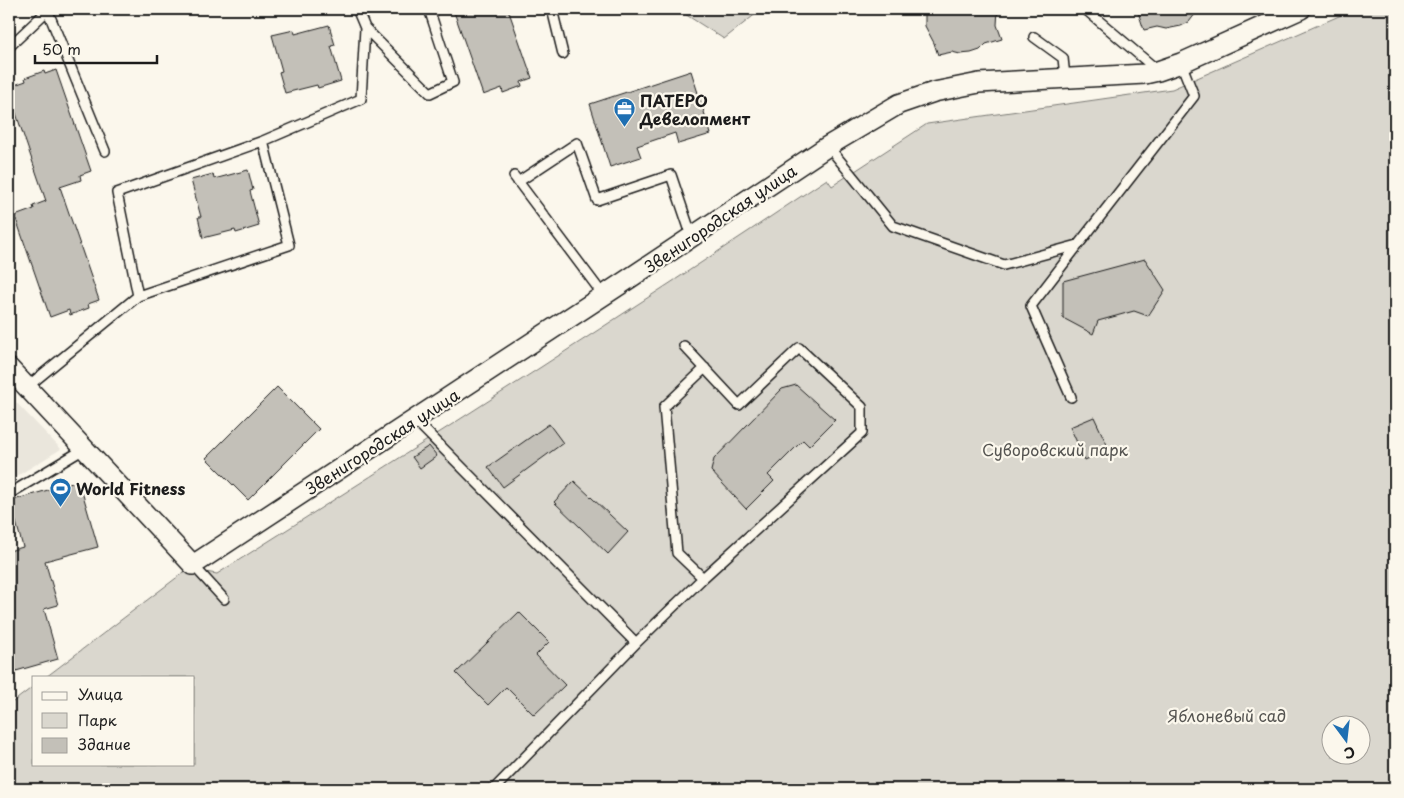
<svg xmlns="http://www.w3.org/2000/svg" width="1404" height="798" font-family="'Playpen Sans',sans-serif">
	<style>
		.built { fill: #eae6dc }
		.green { fill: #dad7ce; stroke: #7b7a75; fill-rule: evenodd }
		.building { fill: #c3c0b8; stroke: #1c1c1c }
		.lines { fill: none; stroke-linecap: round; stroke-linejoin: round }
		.service-casing { stroke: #1c1c1c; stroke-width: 12 }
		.minor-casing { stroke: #1c1c1c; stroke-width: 22 }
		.service { stroke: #fbf7ec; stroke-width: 9 }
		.minor { stroke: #fbf7ec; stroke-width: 19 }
		.labels { text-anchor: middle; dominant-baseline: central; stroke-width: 4.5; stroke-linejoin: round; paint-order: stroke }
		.poi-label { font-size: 16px; font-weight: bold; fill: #1c1c1c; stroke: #fbf7ec; text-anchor: start }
		.street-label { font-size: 16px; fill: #1c1c1c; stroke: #fbf7ec }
		.park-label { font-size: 16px; fill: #555451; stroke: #fbf7ec }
	</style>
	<rect width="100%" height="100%" fill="#fbf7ec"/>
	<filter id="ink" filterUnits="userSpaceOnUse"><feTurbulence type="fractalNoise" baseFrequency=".02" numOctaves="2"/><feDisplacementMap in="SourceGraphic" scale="10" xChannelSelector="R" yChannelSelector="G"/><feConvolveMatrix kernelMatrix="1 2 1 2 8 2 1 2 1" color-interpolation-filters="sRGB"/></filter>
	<g filter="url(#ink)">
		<!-- built -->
		<path class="built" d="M9 395 61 449 9 481Z"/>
		<!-- green -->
		<path class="green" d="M677 9H762L724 39Z
			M1355 9H1395V789H9V705L34 686V764H194V677H46L188 569 217 574C422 444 626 314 827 179L832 186 927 124 1172 89ZM1332 726H1362V756H1332Z"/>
		<!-- building -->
		<path class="building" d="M453 9H508L532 78 521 82 522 86 503 93 502 88 483 95Z
			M925 9H998L997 25 1002 39 986 44 980 50 971 53 960 54 952 52 938 55 934 43 925 26Z
			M1137 9H1199L1189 22 1181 26 1166 29 1157 27 1144 30Z
			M329 25 335 45 331 46 341 81 318 88 317 85 285 93 279 72 282 71 272 35 294 30 295 34Z
			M56 70 91 171 80 175 81 180 60 187 99 300 88 304 89 308 70 315 69 310 50 317 15 216 34 209 33 206 46 201 9 93V87L26 81 25 78 44 71 45 74Z
			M691 71 711 134 678 144 675 133 637 146 641 157 610 167 590 104Z
			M248 170 253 190 250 191 259 226 236 233 235 230 203 238 198 217H201L191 180 213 174 214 179Z
			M1145 259 1165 290 1148 316 1134 311 1098 321 1093 334 1063 318V281Z
			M796 385 835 420 809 446 803 440 768 475 774 481 746 509 711 471 714 459 782 389Z
			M277 387 319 429 248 500 206 458Z
			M1094 417 1109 449 1085 460 1070 427Z
			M549 424 563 443 503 487 488 467Z
			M429 446 437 456 420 468 412 457Z
			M79 481 98 547 45 561 58 605 44 609 58 659 9 673V551L23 547 10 501Z
			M574 481 628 532 608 554 554 502Z
			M519 612 549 642 536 655 565 685 534 715 506 687 488 705 456 673Z"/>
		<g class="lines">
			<defs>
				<path id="service" d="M47 9 105 151
					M552 9 563 54
					M1085 9 1157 70
					M365 28 430 93 453 82 429 9
					M1034 37 1063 58 1065 77
					M9 47 47 11
					M263 141 361 99 365 28 357 9
					M828 146 893 226 1004 265 1078 245 1194 96 1181 63
					M514 176 604 296
					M518 182 577 143 597 200 671 175 692 237
					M684 346 739 405 799 348 862 407V433L703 578 677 553 664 407 705 368
					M27 387 138 296 289 245 263 141 117 193 138 296
					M1071 397 1031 306 1078 245
					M415 420 636 643 494 789
					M9 494 84 449
					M193 565 224 599
					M636 643 703 578"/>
				<path id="minor" d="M9 368 193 565 624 282 828 146 899 104 934 92 979 83 1145 74 1158 71 1181 63 1301 9"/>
			</defs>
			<!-- service casing -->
			<use href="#service" class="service-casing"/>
			<!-- minor casing -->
			<use href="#minor" class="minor-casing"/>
			<!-- service -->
			<use href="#service" class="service"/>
			<!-- minor -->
			<use href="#minor" class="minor"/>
		</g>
	</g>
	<!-- icons -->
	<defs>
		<symbol id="office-pin" viewBox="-11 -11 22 30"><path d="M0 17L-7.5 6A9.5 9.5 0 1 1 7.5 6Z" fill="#1f6fb2" stroke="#fbf7ec"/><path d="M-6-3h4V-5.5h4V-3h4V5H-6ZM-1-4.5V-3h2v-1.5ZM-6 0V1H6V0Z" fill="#fff"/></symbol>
		<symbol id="stadium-pin" viewBox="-11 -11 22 30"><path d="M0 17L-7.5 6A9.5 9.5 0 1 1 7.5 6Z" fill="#1f6fb2" stroke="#fbf7ec"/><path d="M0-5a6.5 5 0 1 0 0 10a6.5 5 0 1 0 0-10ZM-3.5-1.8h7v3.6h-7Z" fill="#fff"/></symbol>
	</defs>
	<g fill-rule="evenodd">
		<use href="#office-pin" x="612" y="96" width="25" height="34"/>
		<use href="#stadium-pin" x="48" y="476" width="25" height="34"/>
	</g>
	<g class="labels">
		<!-- poi labels -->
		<g class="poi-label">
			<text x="640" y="100">ПАТЕРО<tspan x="640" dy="18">Девелопмент</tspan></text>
			<text x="76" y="488">World Fitness</text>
		</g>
		<!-- street labels -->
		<g class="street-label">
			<text transform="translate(720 218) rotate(-34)">Звенигородская улица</text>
			<text transform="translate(382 441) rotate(-33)">Звенигородская улица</text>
		</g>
		<!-- park labels -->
		<g class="park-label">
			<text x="1055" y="449">Суворовский парк</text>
			<text x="1227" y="715">Яблоневый сад</text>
		</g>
	</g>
	<!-- margin -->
	<rect width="1404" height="798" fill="none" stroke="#fbf7ec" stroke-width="30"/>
	<rect x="15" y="15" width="1374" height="768" fill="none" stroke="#1c1c1c" stroke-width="2" filter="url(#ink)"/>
	<!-- legend -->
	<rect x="32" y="676" width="162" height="90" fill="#fbf7ec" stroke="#a29f99"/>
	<rect x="42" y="692" width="25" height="8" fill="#fbf7ec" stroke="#a29f99"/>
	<text x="78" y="700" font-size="15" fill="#1c1c1c">Улица</text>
	<rect x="42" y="713" width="25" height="15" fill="#dad7ce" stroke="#a29f99"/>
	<text x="78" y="726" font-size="15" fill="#1c1c1c">Парк</text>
	<rect x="42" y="738" width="25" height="15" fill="#c3c0b8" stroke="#a29f99"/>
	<text x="78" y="750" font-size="15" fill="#1c1c1c">Здание</text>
	<!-- north arrow -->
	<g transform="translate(1346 740) rotate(165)"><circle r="24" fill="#fbf7ec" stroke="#a29f99"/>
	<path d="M0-4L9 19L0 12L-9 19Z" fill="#1f6fb2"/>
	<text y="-8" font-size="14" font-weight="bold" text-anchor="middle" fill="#1c1c1c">С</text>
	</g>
	<!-- scale -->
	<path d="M35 55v8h122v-8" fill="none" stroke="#1c1c1c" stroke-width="2.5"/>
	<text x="42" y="55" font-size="15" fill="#1c1c1c" stroke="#fbf7ec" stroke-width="4" paint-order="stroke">50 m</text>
</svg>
